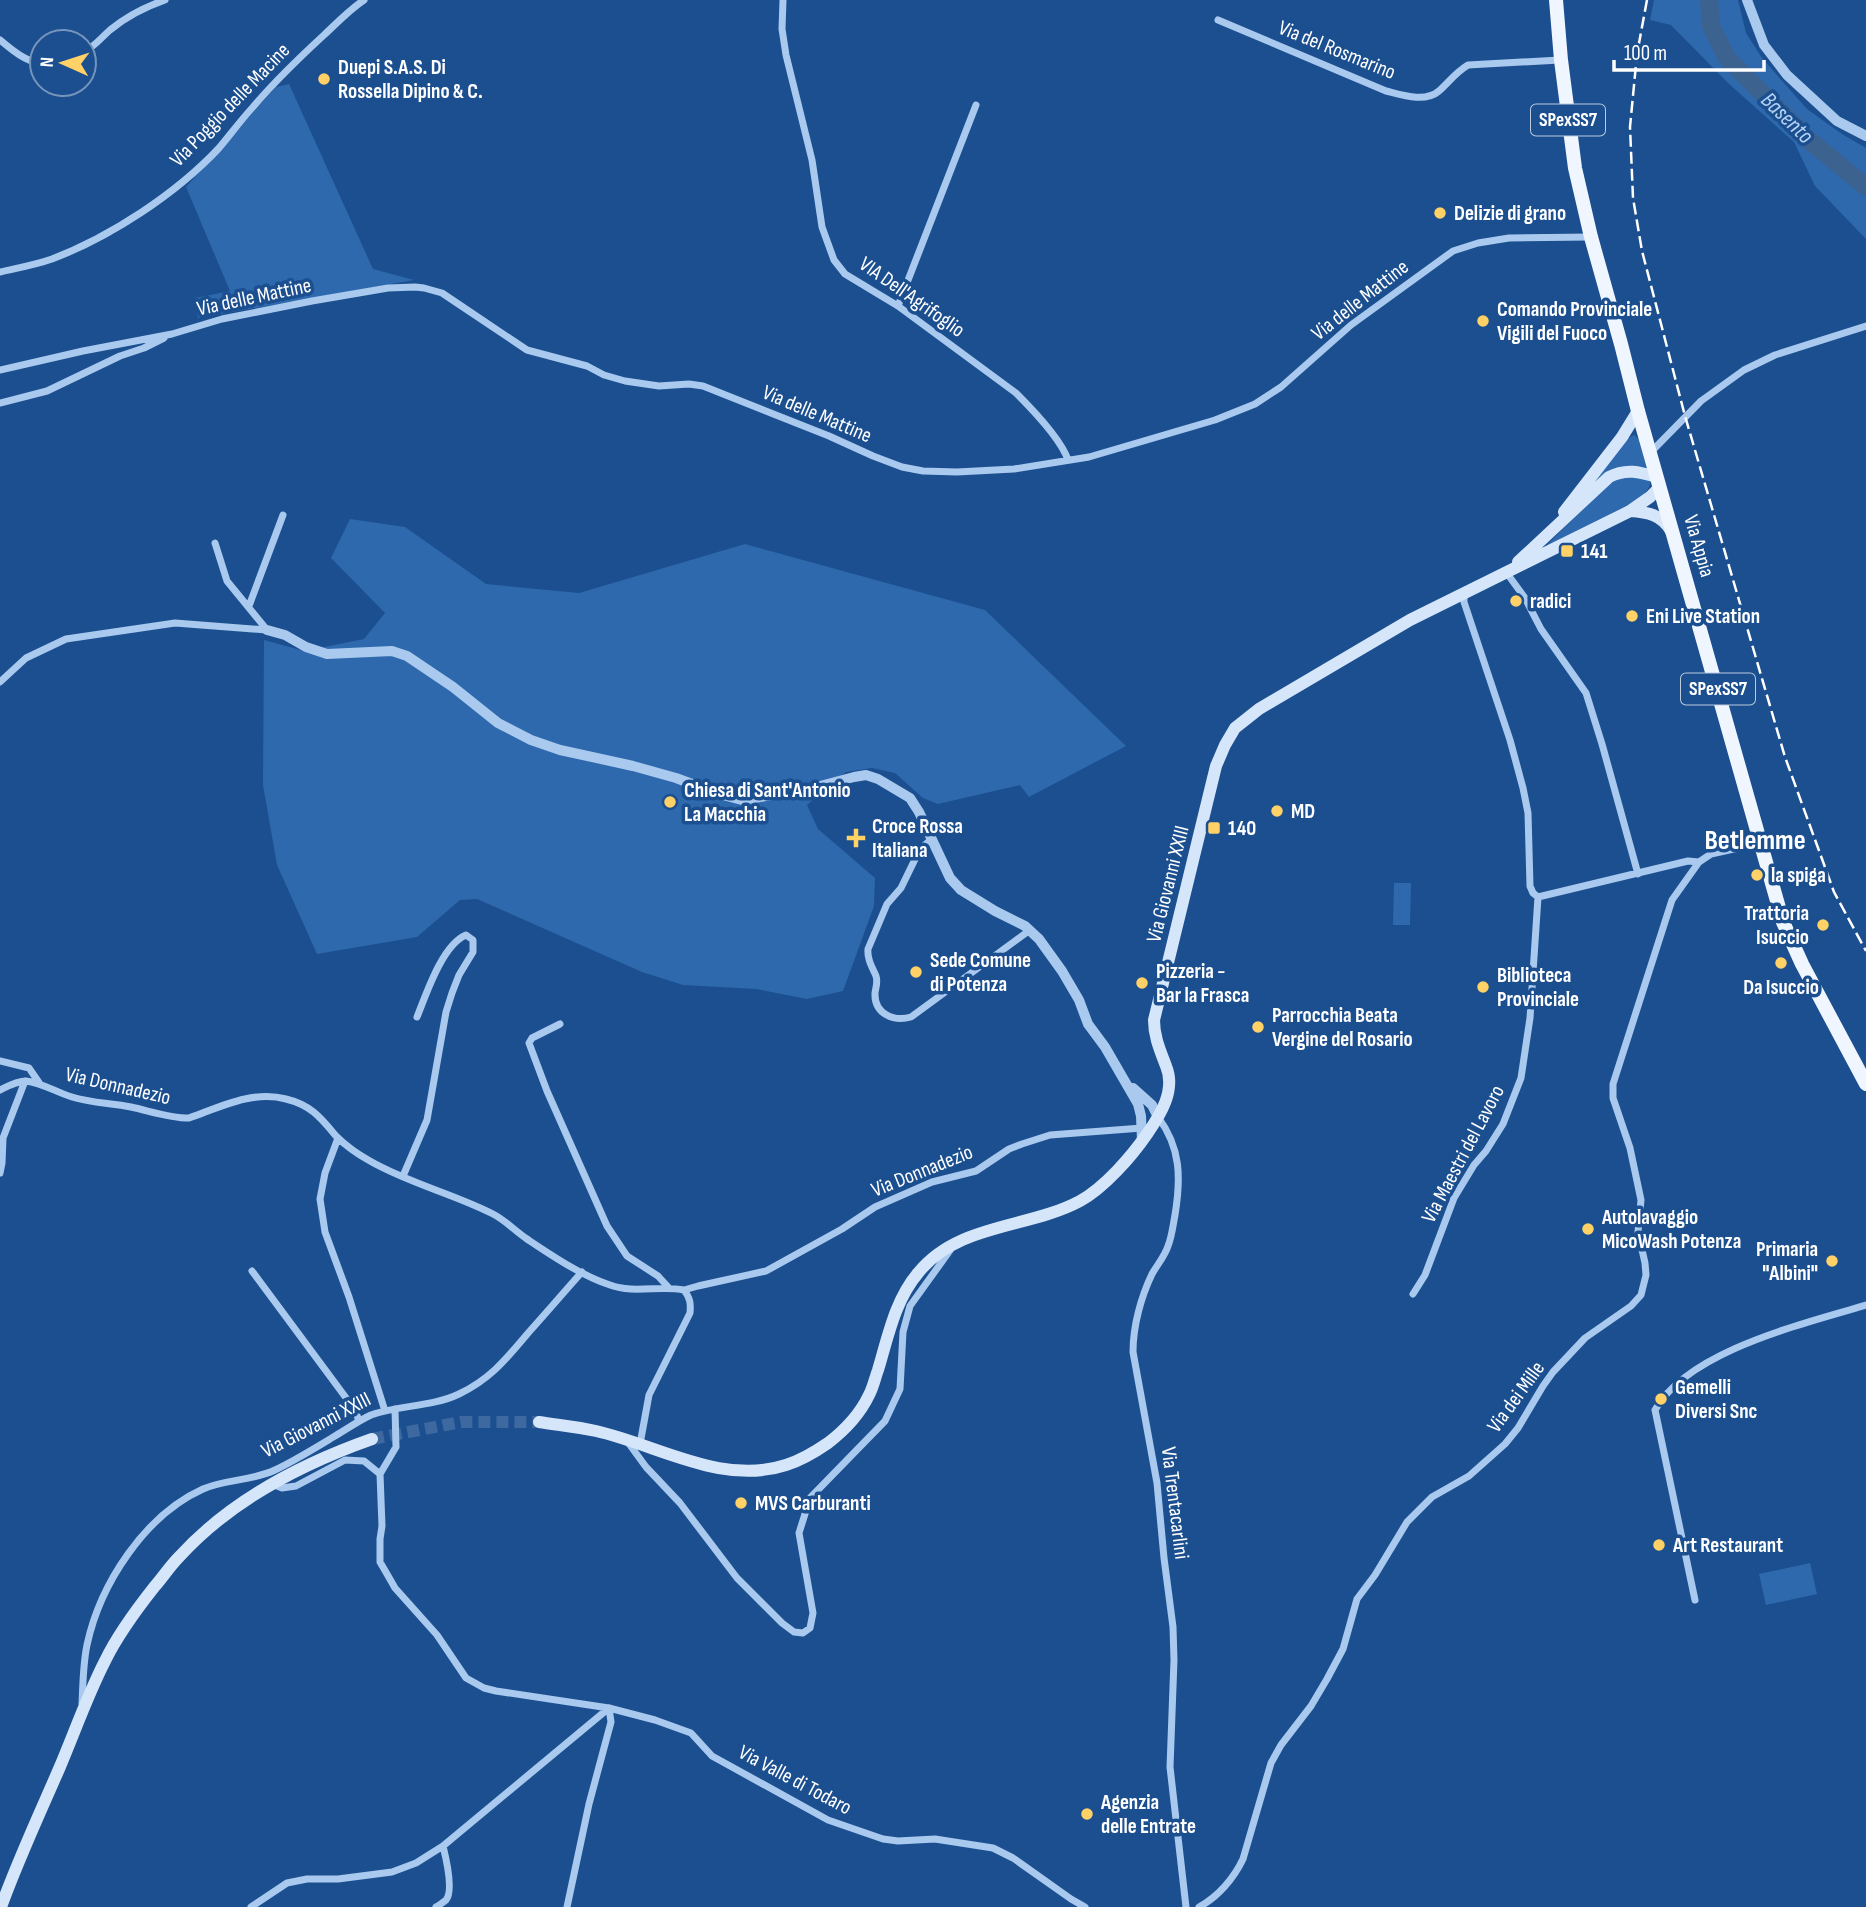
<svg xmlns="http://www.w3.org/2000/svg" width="1866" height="1907" font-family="'Sofia Sans Condensed',sans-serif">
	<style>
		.green { fill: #2e69ad }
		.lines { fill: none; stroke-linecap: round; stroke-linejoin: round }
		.river { stroke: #3c6290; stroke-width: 18 }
		.secondary-tunnel { stroke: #3d69a0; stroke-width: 12; stroke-dasharray: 12 6; stroke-linecap: butt }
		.minor { stroke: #a9c9ee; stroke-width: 7 }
		.tertiary { stroke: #a9c9ee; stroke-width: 10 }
		.secondary { stroke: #d6e6fa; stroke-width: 12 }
		.primary { stroke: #f0f6ff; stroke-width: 14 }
		.rail { stroke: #fff; stroke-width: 2.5; stroke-dasharray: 12 5; stroke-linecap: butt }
		.poi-dot { fill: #ffd166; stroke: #1b4f8f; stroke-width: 2.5 }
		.labels { text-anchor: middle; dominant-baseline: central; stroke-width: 7; stroke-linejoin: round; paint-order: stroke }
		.shield { fill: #1b4f8f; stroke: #bbcadd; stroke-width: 2 }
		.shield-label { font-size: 19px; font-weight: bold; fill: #fff }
		.street-label { font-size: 21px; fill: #fff; stroke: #1b4f8f }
		.poi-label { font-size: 21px; font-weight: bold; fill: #fff; stroke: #1b4f8f; text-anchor: start }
		.water-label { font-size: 23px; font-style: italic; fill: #b5d3f5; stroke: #1b4f8f }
		.district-label { font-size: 28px; font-weight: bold; fill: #fff; stroke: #1b4f8f }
	</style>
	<rect width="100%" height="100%" fill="#1b4f8f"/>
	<!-- green -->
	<path class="green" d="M1654 0H1738L1746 33 1762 58 1807 109 1842 134 1866 148V239L1815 186 1794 142 1728 83 1671 25 1650 20Z
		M289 84 373 269 414 280 198 318 195 298 230 291 186 187 276 87Z
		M1634 435 1639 439 1648 468C1611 460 1602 477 1576 500L1625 440Z
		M1623 475 1647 478 1650 482C1650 490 1642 496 1636 501L1547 547 1548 544 1603 488Z
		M350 519 405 527 486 584 579 593 745 544 985 610 1126 746 1029 797 1020 785 938 804 923 798 895 773 872 768 846 772 807 805 818 829 875 878 874 906 843 991 807 999 756 989 683 985 642 972 477 899 460 900 417 937 317 954 277 865 263 785 264 640 304 651 364 639 385 613 331 558Z
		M1394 883H1411L1410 925H1393Z
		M1810 1563 1817 1594 1766 1605 1759 1574Z"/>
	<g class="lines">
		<!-- river -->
		<path class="river" d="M1709 0 1711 26 1727 58 1810 141 1866 187"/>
		<!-- secondary-tunnel -->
		<path class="secondary-tunnel" d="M372 1439 461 1422H539"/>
		<!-- minor -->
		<path class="minor" d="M783 0 782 29 786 55 812 160 822 227 834 260 845 274 898 306 1016 393C1032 409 1061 439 1068 460
			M1218 20 1386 91C1402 95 1425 103 1439 91 1450 81 1455 73 1468 65L1560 60
			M0 40C13 51 25 61 42 64
			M84 52C95 46 101 38 110 30 127 16 145 7 165 0
			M0 272C17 268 35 265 52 259 110 237 176 194 219 148 230 135 241 120 253 107 275 81 299 58 324 35 337 23 349 10 364 0
			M898 306 976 105
			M0 370 83 351 172 334 222 319 312 301 388 288 415 287 424 288 442 293 527 350 587 366 604 375 625 381 659 386 689 384 703 386 829 436 873 456 902 467 923 471 957 472 1014 469 1089 457 1215 420 1255 404 1281 387 1351 325 1453 251 1478 243 1509 238 1591 237
			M0 403 47 391 120 356 144 348 164 338
			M1650 453 1701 401 1744 370 1775 355 1866 326
			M215 543 227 581 267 630
			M1506 572 1525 598 1541 629 1586 693 1602 744 1638 874
			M1464 594V602L1510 740 1523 788 1528 813 1530 886 1533 893 1538 897
			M249 606 283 515
			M0 682 26 658 66 639 175 623 267 630
			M932 839 920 849 901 888 887 904 868 949C867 959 872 967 876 976 878 982 876 986 875 993 874 1014 894 1022 911 1017L1030 930
			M1538 897 1688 861 1699 862
			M560 1024 532 1038 529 1043 547 1091 607 1226 627 1256 658 1276 669 1288
			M0 1061 29 1068 40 1084
			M0 1090C8 1086 17 1081 26 1081 42 1083 56 1092 72 1097 91 1103 111 1103 131 1107 150 1111 169 1118 189 1118 220 1107 253 1090 286 1099 311 1105 321 1118 336 1136 345 1145 359 1155 370 1161 408 1183 454 1194 493 1214 505 1220 515 1231 527 1239 551 1255 582 1276 610 1285 634 1294 660 1285 684 1290 690 1298 691 1303 690 1313L649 1395 640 1444
			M1158 1117C1181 1148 1181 1178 1175 1215 1173 1225 1172 1236 1168 1246 1165 1256 1157 1265 1152 1274 1141 1297 1133 1326 1133 1352L1157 1483 1164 1558 1173 1627 1174 1660 1170 1767 1186 1907
			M338 1138 325 1173 320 1199 325 1232 349 1297 385 1411
			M0 1173 2 1163 3 1138 25 1081
			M403 1176 427 1120 446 1012 452 993 459 975 473 952V940L466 935C442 945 426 995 417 1017
			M252 1271 355 1410 359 1421
			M684 1290 698 1286 766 1271 842 1229 875 1207 932 1182 976 1171 1009 1149 1022 1144 1050 1135 1142 1128
			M1413 1294 1425 1275 1454 1198 1474 1165 1486 1151 1503 1124 1521 1078 1530 1018 1538 897
			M627 1441 646 1467 680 1503 737 1578 782 1623 794 1632 803 1633 810 1628 813 1613 799 1533 810 1498 885 1421 900 1389 903 1332 910 1306 951 1249
			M380 1474 396 1447 395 1409
			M272 1484 282 1488 296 1486 345 1460 364 1461 380 1474 382 1526 380 1539V1562L387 1574 395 1588 437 1635 466 1678 484 1688 496 1691 609 1708 655 1720 691 1733 712 1756 828 1820 883 1839 898 1841 935 1839 993 1848 1013 1858 1071 1899 1085 1907
			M1695 1600 1655 1410C1689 1350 1804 1324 1866 1305
			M82 1703C83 1684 83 1664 87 1645 100 1584 145 1515 203 1489 226 1479 252 1481 275 1470 296 1460 315 1448 335 1436 347 1429 358 1421 371 1415 399 1405 432 1407 459 1394 491 1379 507 1358 529 1332 547 1312 564 1292 582 1272
			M251 1907 287 1883 307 1879H338L392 1872 416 1863 443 1846
			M436 1907C438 1906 445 1901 446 1900 454 1890 446 1858 443 1846L609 1708
			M567 1907 589 1804 611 1722 609 1708
			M1199 1907C1218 1897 1234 1878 1243 1859L1271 1763 1281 1745 1311 1706 1327 1679 1343 1649 1357 1599 1375 1575 1407 1522 1432 1497 1469 1476 1505 1444 1518 1428 1543 1386 1553 1372 1585 1338 1631 1306 1641 1295 1646 1275 1645 1263 1638 1232 1641 1200 1630 1148 1613 1098V1084L1672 900 1699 862 1711 854 1761 843"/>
		<!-- tertiary -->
		<path class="tertiary" d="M1747 0 1764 45 1787 75 1837 121 1866 136
			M267 630 285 635 306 647 327 654 392 651 407 656 453 687 498 723 531 740 560 750 633 766 676 778 719 794 742 800 809 789 854 777 866 775 878 779 910 798 919 812 950 878 961 890 995 911 1025 926 1039 939 1062 971 1079 1000 1088 1024 1105 1047 1138 1104 1141 1116 1142 1141
			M1133 1088 1152 1105 1158 1117"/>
		<!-- secondary -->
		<path class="secondary" d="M1630 511C1648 512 1662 515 1671 531
			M1564 512 1622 437 1638 411
			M1518 562 1609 477C1626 468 1640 472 1657 477
			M539 1422C558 1425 577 1427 596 1431 658 1445 722 1486 786 1465 802 1460 815 1452 828 1443 845 1430 860 1414 869 1395 873 1388 875 1378 878 1370 888 1337 895 1300 918 1273 958 1223 1028 1229 1080 1201 1104 1188 1132 1156 1147 1134 1161 1114 1176 1090 1166 1066 1160 1050 1154 1037 1154 1020L1216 766 1225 745 1235 728 1259 709 1410 620 1630 511 1650 497 1660 487
			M1 1907C18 1860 39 1815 59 1769 74 1734 87 1696 105 1661 118 1634 136 1610 155 1586 163 1577 170 1566 179 1557 230 1501 301 1464 372 1439"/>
		<!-- primary -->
		<path class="primary" d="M1556 0 1561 60 1575 168 1591 237 1621 344 1638 411 1783 922 1802 964 1866 1084"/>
		<!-- rail -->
		<path class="rail" d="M1647 0 1637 54 1630 127 1633 198 1642 251 1685 416 1785 757 1834 892 1866 951"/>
	</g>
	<!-- markers -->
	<g class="poi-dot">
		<circle cx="324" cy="79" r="7"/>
		<circle cx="1440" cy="213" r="7"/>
		<circle cx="1483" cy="321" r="7"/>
		<rect x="1560" y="544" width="14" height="14" rx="3.5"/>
		<circle cx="1516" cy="601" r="7"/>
		<circle cx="1632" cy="616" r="7"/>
		<circle cx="670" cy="802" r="7"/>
		<circle cx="1277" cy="811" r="7"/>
		<rect x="1207" y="821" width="14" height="14" rx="3.5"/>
		<path d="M852.5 827.5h7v7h7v7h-7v7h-7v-7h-7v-7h7z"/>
		<circle cx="1757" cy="875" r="7"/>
		<circle cx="1823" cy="925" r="7"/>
		<circle cx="1781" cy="963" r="7"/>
		<circle cx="916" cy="972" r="7"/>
		<circle cx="1142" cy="983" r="7"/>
		<circle cx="1483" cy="987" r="7"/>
		<circle cx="1258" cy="1027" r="7"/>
		<circle cx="1588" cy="1229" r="7"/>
		<circle cx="1832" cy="1261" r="7"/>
		<circle cx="1661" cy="1399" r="7"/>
		<circle cx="741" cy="1503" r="7"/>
		<circle cx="1659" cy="1545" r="7"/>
		<circle cx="1087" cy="1814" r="7"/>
	</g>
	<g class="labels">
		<!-- shield labels -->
		<g class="shield">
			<rect x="1531" y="104.5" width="74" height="31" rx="5"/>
			<rect x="1681" y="673.5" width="74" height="31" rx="5"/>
		</g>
		<g class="shield-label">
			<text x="1568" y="120">SPexSS7</text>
			<text x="1718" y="689">SPexSS7</text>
		</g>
		<!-- street labels -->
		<g class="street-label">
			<text transform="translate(1337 50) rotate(22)">Via del Rosmarino</text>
			<text transform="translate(230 105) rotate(-46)">Via Poggio delle Macine</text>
			<text transform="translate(254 297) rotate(-12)">Via delle Mattine</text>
			<text transform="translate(912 297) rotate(35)">VIA Dell'Agrifoglio</text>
			<text transform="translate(1360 300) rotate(-38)">Via delle Mattine</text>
			<text transform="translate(817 414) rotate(23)">Via delle Mattine</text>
			<text transform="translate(1699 546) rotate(74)">Via Appia</text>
			<text transform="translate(1168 884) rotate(-76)">Via Giovanni XXIII</text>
			<text transform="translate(118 1086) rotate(13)">Via Donnadezio</text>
			<text transform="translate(1463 1154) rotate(-62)">Via Maestri del Lavoro</text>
			<text transform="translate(922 1171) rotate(-22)">Via Donnadezio</text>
			<text transform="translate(1516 1397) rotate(-54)">Via dei Mille</text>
			<text transform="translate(316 1425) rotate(-27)">Via Giovanni XXIII</text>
			<text transform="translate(1175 1503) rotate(83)">Via Trentacarlini</text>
			<text transform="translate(795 1780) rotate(28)">Via Valle di Todaro</text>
		</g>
		<!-- poi labels -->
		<g class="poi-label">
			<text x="338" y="67">Duepi S.A.S. Di<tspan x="338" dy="24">Rossella Dipino &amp; C.</tspan></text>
			<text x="1454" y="213">Delizie di grano</text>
			<text x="1497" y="309">Comando Provinciale<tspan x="1497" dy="24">Vigili del Fuoco</tspan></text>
			<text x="1581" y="551">141</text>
			<text x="1530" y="601">radici</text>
			<text x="1646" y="616">Eni Live Station</text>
			<text x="684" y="790">Chiesa di Sant'Antonio<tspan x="684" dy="24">La Macchia</tspan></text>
			<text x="1291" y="811">MD</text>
			<text x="872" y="826">Croce Rossa<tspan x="872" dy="24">Italiana</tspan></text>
			<text x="1228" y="828">140</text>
			<text x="1771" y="875">la spiga</text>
			<text x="1809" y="913" text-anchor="end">Trattoria<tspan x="1809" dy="24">Isuccio</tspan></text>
			<text x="930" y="960">Sede Comune<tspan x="930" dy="24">di Potenza</tspan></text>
			<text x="1156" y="971">Pizzeria -<tspan x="1156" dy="24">Bar la Frasca</tspan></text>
			<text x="1497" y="975">Biblioteca<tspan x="1497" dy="24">Provinciale</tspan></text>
			<text x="1781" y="987" text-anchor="middle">Da Isuccio</text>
			<text x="1272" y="1015">Parrocchia Beata<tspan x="1272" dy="24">Vergine del Rosario</tspan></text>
			<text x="1602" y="1217">Autolavaggio<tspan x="1602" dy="24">MicoWash Potenza</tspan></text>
			<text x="1818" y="1249" text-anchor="end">Primaria<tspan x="1818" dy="24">"Albini"</tspan></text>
			<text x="1675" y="1387">Gemelli<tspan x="1675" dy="24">Diversi Snc</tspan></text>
			<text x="755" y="1503">MVS Carburanti</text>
			<text x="1673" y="1545">Art Restaurant</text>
			<text x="1101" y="1802">Agenzia<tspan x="1101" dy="24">delle Entrate</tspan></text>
		</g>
		<!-- water labels -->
		<g class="water-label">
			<text transform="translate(1787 118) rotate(44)">Basento</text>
		</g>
		<!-- district labels -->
		<g class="district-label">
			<text x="1755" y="840">Betlemme</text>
		</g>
	</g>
	<!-- north arrow -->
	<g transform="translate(63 63) rotate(273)"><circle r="33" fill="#1b4f8f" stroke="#7695bc" stroke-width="2"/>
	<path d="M0-5L12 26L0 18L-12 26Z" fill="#ffd166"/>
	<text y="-10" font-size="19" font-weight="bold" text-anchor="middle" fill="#ffffff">N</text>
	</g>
	<!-- scale -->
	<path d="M1614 60v10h150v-10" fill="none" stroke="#ffffff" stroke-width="3.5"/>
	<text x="1624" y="60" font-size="21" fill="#ffffff" stroke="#1b4f8f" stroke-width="5" paint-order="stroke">100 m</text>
</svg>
